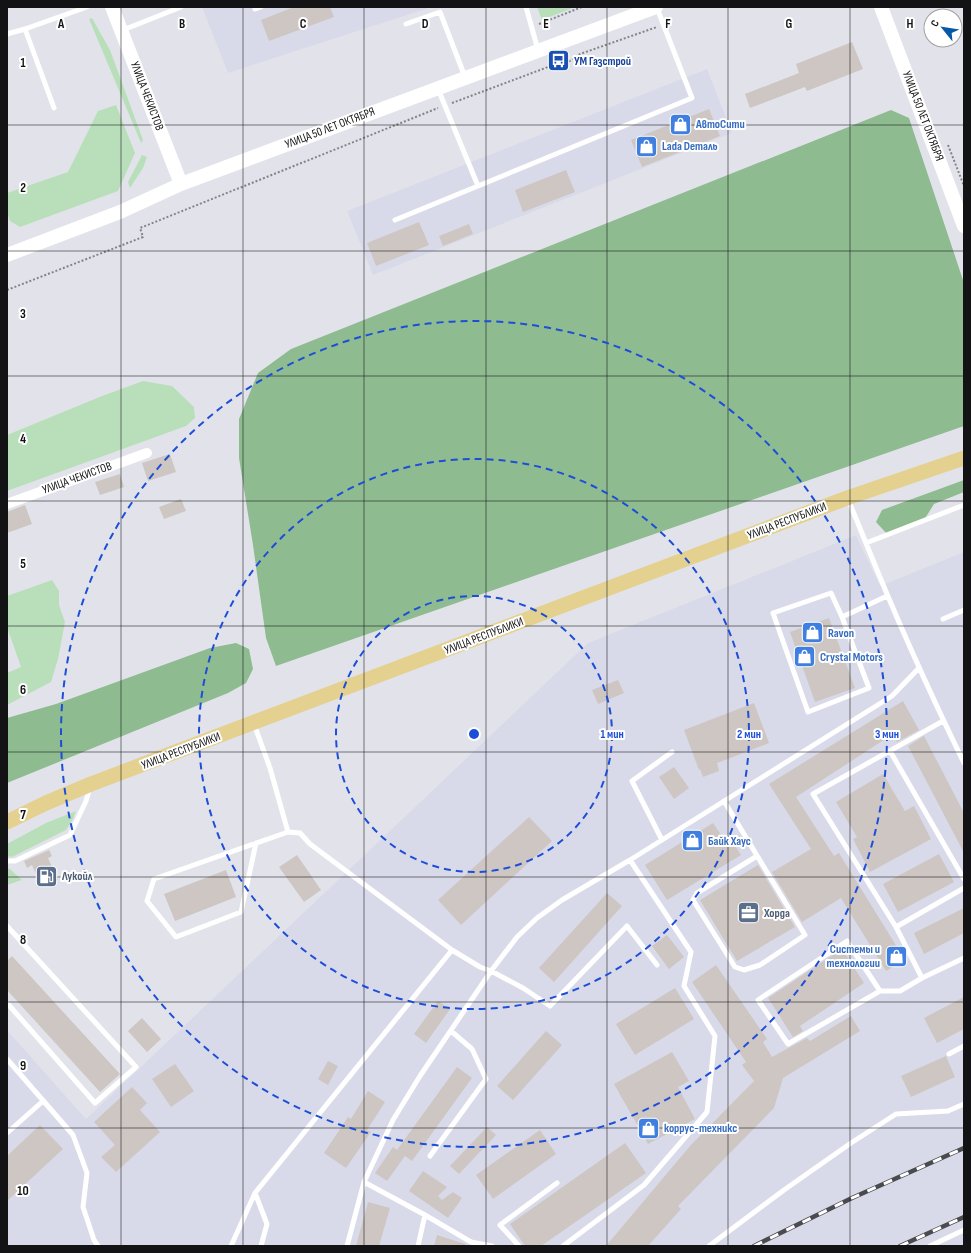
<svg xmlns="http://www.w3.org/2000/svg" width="971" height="1253" font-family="'Sofia Sans Condensed',sans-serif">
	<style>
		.built { fill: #d9dae9 }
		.green { fill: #b8dfba }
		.forest { fill: #8ebb90 }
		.building { fill: #cdc6c2 }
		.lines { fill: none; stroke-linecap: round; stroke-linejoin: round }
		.path { stroke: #838489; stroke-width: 2; stroke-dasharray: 2 2; stroke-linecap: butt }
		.service { stroke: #fff; stroke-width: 5 }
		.minor { stroke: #fff; stroke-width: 10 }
		.secondary { stroke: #fff; stroke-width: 14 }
		.primary { stroke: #e4d08f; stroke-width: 15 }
		.rail-casing { stroke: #4a4b4e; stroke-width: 4.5 }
		.rail { stroke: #fff; stroke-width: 3; stroke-dasharray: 9; stroke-linecap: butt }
		.grid { fill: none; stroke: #131315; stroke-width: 1; stroke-opacity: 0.55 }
		.ring { fill: none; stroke: #1d4ed8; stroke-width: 2; stroke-dasharray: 7 5 }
		.labels { text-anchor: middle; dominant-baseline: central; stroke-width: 4; stroke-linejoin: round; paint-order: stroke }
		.transit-label { font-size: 12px; font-weight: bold; fill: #164399; stroke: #fff; text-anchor: start }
		.street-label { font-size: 12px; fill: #131315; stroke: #fff }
		.shop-label { font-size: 12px; font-weight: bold; fill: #366cbe; stroke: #fff; text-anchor: start }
		.service-label { font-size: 12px; font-weight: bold; fill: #4e5e75; stroke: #fff; text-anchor: start }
		.grid-label { font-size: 13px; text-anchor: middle; font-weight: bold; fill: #131315; stroke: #fff; stroke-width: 4; stroke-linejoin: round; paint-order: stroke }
		.centre { fill: #1d4ed8; stroke: #fff; stroke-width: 2 }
		.ring-label { font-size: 12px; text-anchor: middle; font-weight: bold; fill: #1d4ed8; stroke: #fff; stroke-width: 4; stroke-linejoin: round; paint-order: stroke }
	</style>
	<rect width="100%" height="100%" fill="#e2e3ea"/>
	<!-- built -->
	<path class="built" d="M202 7H432L228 73Z
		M707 69 732 133 373 275 347 211Z
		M856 535 880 586 964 552V1246H7V1030L86 1119 588 643Z"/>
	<!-- green -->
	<path class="green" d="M537 7H575L542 20Z
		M92 18 110 50 143 140 141 143 89 19Z
		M116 105 135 153 118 191 20 227 10 221 7 212V193L68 172 98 111Z
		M142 155 147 157 143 168 130 188 128 182Z
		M143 381 172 386 194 407 195 418 186 426 7 491V435L102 396Z
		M52 580 59 591V605L65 622 58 659 51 682 7 705V673L21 667 7 627V596Z
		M76 811 73 819 66 830 12 857 7 856V844L46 823Z
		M7 868 10 869 22 880 7 885Z"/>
	<!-- forest -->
	<path class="forest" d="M891 110 909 118 964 283V426L276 666 266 638 253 545 239 458V419L258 373 291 349Z
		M964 480V492L934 504 924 520 887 534 876 522 882 510Z
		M236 643 249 649 253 669 246 683 228 693 7 783V718L56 704 210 648Z"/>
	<!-- building -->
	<path class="building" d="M294 7H330L334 17 269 41 261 20Z
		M852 42 863 69 807 91 805 87 750 108 745 94 799 73 796 64Z
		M709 109 720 136 642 167 631 140Z
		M566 170 575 192 523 212 515 190Z
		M419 222 429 245 376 266 367 243Z
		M469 224 473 234 443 246 439 236Z
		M170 454 176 472 148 481 142 463Z
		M120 474 124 487 100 495 95 482Z
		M181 499 186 511 164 519 159 507Z
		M25 505 32 524 7 533V512Z
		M829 618 855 688 815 702 790 632Z
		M618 680 624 693 598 704 592 690Z
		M903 701 919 730 897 742 893 734 796 797 834 856 839 853 905 960 886 971 841 898 802 922 772 872 811 849 769 784Z
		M754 703 769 743 717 763 719 771 703 777 700 769 699 770 684 730Z
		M924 736 964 813V853L908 746Z
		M674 767 689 788 674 799 659 777Z
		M883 774 905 811 914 806 931 839 870 872 853 839 857 837 836 802Z
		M529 817 552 841 461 925 438 900Z
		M713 823 724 839 729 836 741 855 667 900 645 865Z
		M49 850 52 856 48 858 58 880 42 887 32 865 27 868 24 861Z
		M939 854 954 882 898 912 883 884Z
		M297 855 321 890 304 902 279 867Z
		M758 865 795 927 737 961 700 900Z
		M226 870 236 897 175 921 164 894Z
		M607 893 622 906 554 982 539 968Z
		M964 908V933L924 954 914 933Z
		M667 935 684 957 669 969 652 946Z
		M842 949 864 983 800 1026 803 1031 793 1037 768 998Z
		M12 956 120 1074 100 1092 7 990V961Z
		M716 965 767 1039 763 1042 772 1057 807 1038 810 1041 851 1016 860 1031 783 1078 774 1108 678 1206 681 1209 648 1246H606L690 1146 754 1081 742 1065 746 1062 692 982Z
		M675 988 694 1019 635 1055 616 1024Z
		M964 997V1029L937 1043 924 1018Z
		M438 1001 450 1009 426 1043 414 1034Z
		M142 1018 161 1039 147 1052 128 1031Z
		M546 1031 562 1045 513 1100 497 1086Z
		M672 1052 689 1081 678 1087 695 1119 648 1144 614 1084Z
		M946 1056 955 1077 911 1097 901 1076Z
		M328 1061 338 1066 328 1085 318 1079Z
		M175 1064 194 1091 171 1107 152 1079Z
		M457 1067 472 1078 412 1161 405 1156 387 1181 375 1173 393 1147 397 1150Z
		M132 1087 147 1103 140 1110 160 1132 116 1172 101 1157 115 1145 94 1122Z
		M368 1091 385 1102 367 1130 371 1132 346 1168 324 1153 348 1117 351 1119Z
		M40 1125 63 1149 7 1201V1156Z
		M487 1127 496 1135 459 1174 450 1166Z
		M540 1130 556 1154 493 1199 476 1175Z
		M625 1143 646 1173 541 1246H525L510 1224Z
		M423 1171 447 1187 438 1196 442 1200 453 1192 462 1198 448 1218 409 1191Z
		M368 1202 390 1208 379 1246H356Z
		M437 1235 465 1244V1246H434Z"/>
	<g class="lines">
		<!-- path -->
		<path class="path" d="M539 24 582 7
			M452 103 548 67C557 67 575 60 580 54L657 27
			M948 145 964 186
			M7 290 143 237 140 228 438 108"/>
		<!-- service -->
		<path class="service" d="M526 7 538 50
			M255 9 261 7
			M406 24 440 12 465 77
			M25 29 54 108
			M123 30 181 7
			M7 34 25 29 87 7
			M478 186 692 98 657 8
			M395 220 478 186 438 89
			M848 499 866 543 964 505
			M866 543C896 618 929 691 964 763
			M831 593 842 617 869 688 808 712 773 613Z
			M842 617 887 596
			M943 619 964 610
			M943 721 813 794 896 927 964 888
			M890 751 964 879
			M724 801 805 935 760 965 744 970 735 967 693 900 697 893 757 856
			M662 840 632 781 672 752
			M256 843 241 912 176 937 147 901 154 879 288 832
			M7 861H15L70 835 86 801 90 787
			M7 926 136 1067 95 1103 7 1003
			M896 927 922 978 964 958
			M452 950 480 967 491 971 523 988 550 1006 627 926 657 965
			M880 991 847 941 758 1000 788 1044 880 991H900L922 978
			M949 1054 964 1046
			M7 1059 73 1135 87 1173 83 1207 94 1240 98 1246
			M7 1133 43 1101
			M430 1156 486 1079 472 1049 451 1031
			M364 1182 425 1215 471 1242 492 1246
			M255 1193 267 1224 261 1246
			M231 1246 255 1193 452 950 310 844 300 833 288 832 270 768 254 724
			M347 1246 364 1182 393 1120 420 1076 491 971 517 937 537 918 562 900 630 860 892 696 919 668
			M418 1246 425 1215
			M519 1246 500 1225 557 1183
			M563 1246 644 1185 707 1112 715 1036 684 986 691 952 630 860
			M709 1246 784 1190 851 1143 896 1114 948 1111 964 1104
			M930 1246 964 1230"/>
		<!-- minor -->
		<path class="minor" d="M7 504 147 453"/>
		<!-- secondary -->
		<path class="secondary" d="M112 7 181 184
			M881 7 964 226
			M7 255 120 212 181 184 656 7"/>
		<!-- primary -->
		<path class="primary" d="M7 822 46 803 91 784 847 498 964 458"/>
		<defs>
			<path id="rail" d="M754 1246 852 1198 964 1148
				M900 1246 964 1217"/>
		</defs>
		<!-- rail casing -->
		<use href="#rail" class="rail-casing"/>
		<!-- rail -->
		<use href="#rail" class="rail"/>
	</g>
	<!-- grid -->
	<path class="grid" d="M121 7V1246M243 7V1246M364 7V1246M486 7V1246M607 7V1246M728 7V1246M850 7V1246M7 125H964M7 251H964M7 376H964M7 501H964M7 626H964M7 752H964M7 877H964M7 1002H964M7 1128H964"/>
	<!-- distance rings -->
	<g class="ring">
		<circle cx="474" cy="734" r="138"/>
		<circle cx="474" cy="734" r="275"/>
		<circle cx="474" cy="734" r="413"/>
	</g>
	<!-- icons -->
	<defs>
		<symbol id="bus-square" viewBox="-11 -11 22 22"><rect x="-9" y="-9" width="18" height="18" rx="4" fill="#1a4fb4" stroke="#fff"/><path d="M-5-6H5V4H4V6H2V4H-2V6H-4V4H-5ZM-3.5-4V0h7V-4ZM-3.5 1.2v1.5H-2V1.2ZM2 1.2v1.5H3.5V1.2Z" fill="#fff"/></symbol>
		<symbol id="shop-square" viewBox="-11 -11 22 22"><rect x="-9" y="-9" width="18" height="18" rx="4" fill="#3f7fe0" stroke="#fff"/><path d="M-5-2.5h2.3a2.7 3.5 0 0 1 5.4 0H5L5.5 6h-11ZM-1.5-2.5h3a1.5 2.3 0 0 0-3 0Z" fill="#fff"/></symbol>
		<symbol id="fuel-square" viewBox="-11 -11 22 22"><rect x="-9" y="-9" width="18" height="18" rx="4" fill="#5c6f8a" stroke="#fff"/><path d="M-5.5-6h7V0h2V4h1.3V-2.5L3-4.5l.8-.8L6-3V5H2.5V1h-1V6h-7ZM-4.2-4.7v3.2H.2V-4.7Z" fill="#fff"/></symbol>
		<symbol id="office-square" viewBox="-11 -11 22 22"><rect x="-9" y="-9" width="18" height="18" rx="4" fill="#5c6f8a" stroke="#fff"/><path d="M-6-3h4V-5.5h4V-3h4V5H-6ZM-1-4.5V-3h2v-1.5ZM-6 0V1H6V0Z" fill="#fff"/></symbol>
	</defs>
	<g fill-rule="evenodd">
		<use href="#bus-square" x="546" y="48" width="25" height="25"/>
		<use href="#shop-square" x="668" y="112" width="25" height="25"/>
		<use href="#shop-square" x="634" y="134" width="25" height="25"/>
		<use href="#shop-square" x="800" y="620" width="25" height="25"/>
		<use href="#shop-square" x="792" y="644" width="25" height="25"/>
		<use href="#shop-square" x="680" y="828" width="25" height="25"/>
		<use href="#fuel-square" x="34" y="864" width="25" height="25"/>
		<use href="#office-square" x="736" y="900" width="25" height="25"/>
		<use href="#shop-square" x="884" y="944" width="25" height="25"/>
		<use href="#shop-square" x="636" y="1116" width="25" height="25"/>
	</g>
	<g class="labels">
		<!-- transit labels -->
		<g class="transit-label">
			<text x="574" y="61">УМ Газстрой</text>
		</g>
		<!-- street labels -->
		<g class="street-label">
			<text transform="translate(147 96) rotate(69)">УЛИЦА ЧЕКИСТОВ</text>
			<text transform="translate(923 116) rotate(69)">УЛИЦА 50 ЛЕТ ОКТЯБРЯ</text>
			<text transform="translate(330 128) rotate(-21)">УЛИЦА 50 ЛЕТ ОКТЯБРЯ</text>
			<text transform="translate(77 478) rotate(-20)">УЛИЦА ЧЕКИСТОВ</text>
			<text transform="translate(787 521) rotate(-21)">УЛИЦА РЕСПУБЛИКИ</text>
			<text transform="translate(484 636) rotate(-21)">УЛИЦА РЕСПУБЛИКИ</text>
			<text transform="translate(181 751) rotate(-21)">УЛИЦА РЕСПУБЛИКИ</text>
		</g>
		<!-- shop labels -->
		<g class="shop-label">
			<text x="696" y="124">АвтоСити</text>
			<text x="662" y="146">Lada Dеталь</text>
			<text x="828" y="633">Ravon</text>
			<text x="820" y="657">Crystal Motors</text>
			<text x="708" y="841">Байк Хаус</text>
			<text x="880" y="949" text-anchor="end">Системы и<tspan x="880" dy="14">технологии</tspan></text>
			<text x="664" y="1128">коррус-техникс</text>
		</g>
		<!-- service labels -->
		<g class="service-label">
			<text x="62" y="876">Лукойл</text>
			<text x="764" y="913">Хорда</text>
		</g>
	</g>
	<g class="grid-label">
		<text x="61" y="28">A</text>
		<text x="182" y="28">B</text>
		<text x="303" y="28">C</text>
		<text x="425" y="28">D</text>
		<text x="546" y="28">E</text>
		<text x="668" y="28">F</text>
		<text x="789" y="28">G</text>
		<text x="910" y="28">H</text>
		<text x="23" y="67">1</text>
		<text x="23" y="192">2</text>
		<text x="23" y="318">3</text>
		<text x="23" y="443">4</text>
		<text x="23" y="568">5</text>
		<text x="23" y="694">6</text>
		<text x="23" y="819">7</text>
		<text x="23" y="944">8</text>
		<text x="23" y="1070">9</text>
		<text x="23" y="1195">10</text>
	</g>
	<circle cx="474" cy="734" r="6" class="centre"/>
	<g class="ring-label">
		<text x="612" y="738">1 мин</text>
		<text x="749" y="738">2 мин</text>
		<text x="887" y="738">3 мин</text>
	</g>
	<!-- border -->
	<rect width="971" height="1253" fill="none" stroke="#131315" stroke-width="16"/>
	<!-- north arrow -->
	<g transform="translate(943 28) rotate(300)"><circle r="19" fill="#ffffff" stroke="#a1a1a1"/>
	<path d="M0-3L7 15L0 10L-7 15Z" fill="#0759a7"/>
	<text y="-6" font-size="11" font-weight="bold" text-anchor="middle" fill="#131315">С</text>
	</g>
</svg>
